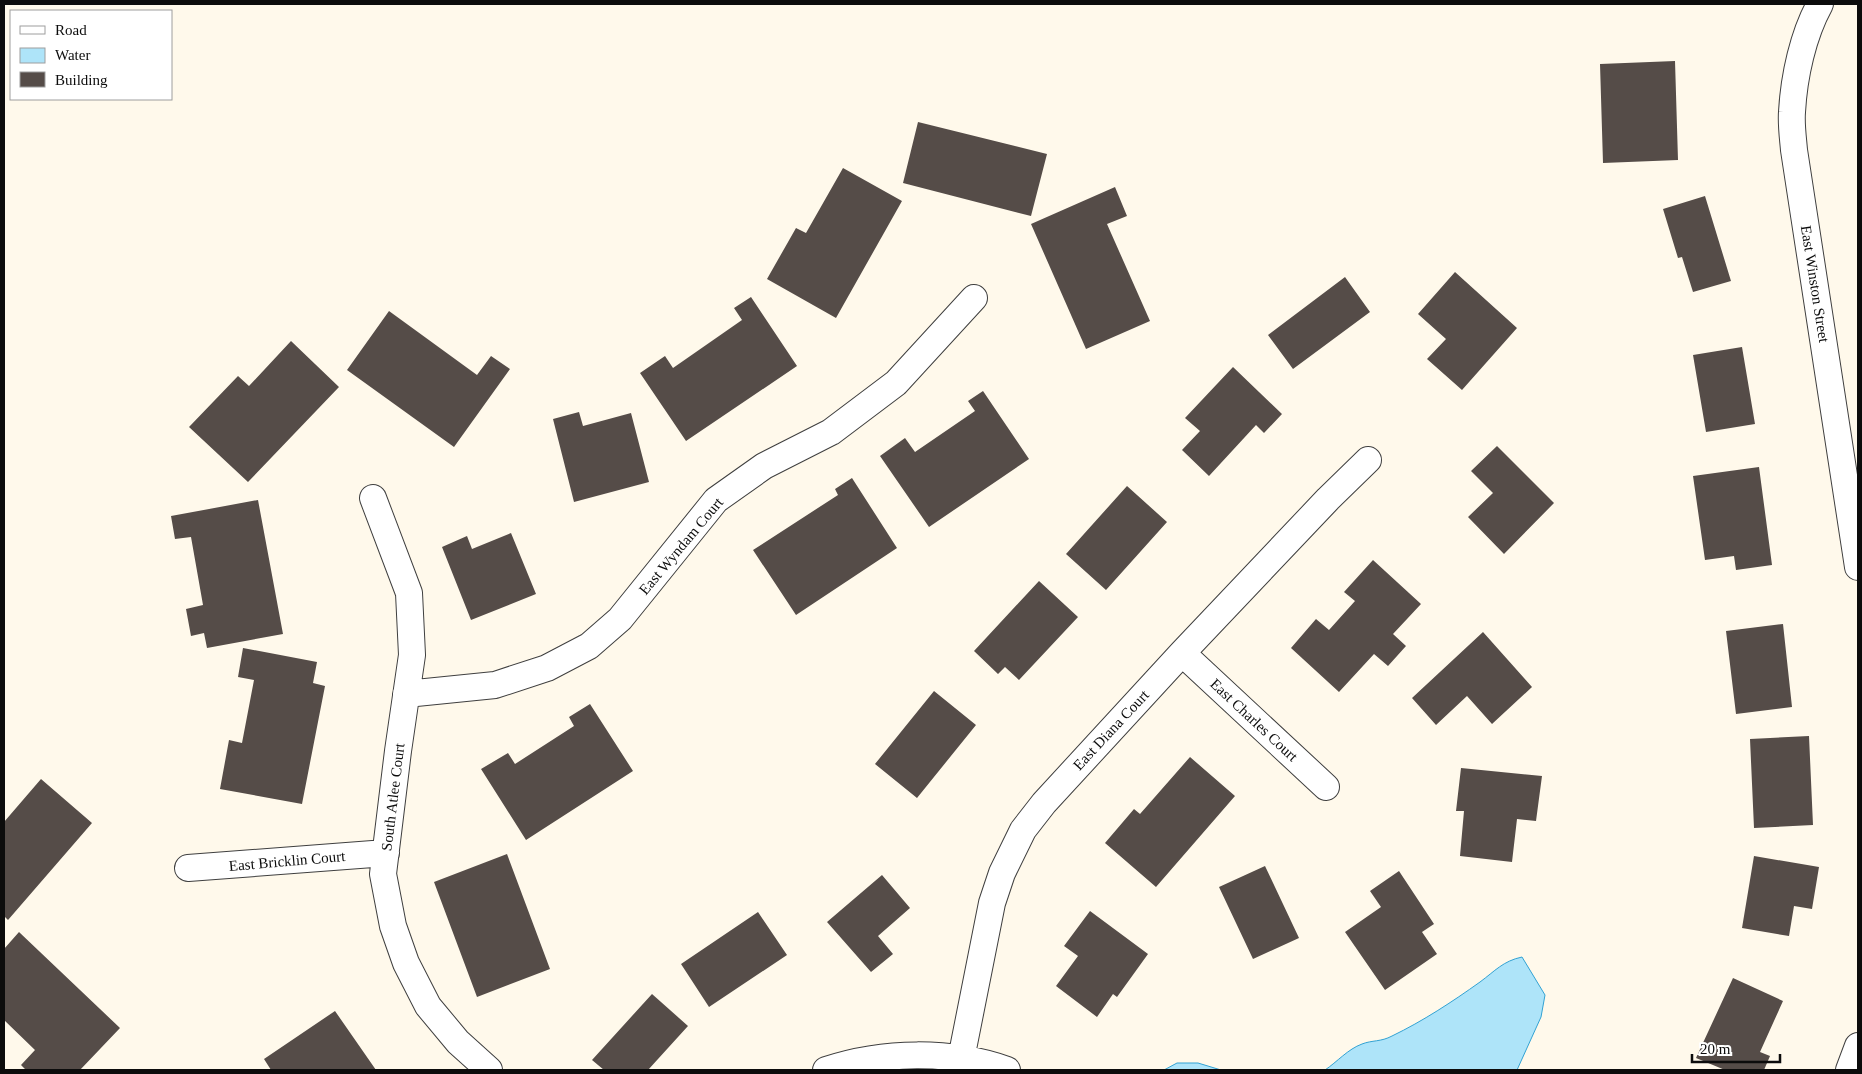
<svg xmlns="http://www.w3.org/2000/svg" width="1862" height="1074" font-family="'Times New Roman',serif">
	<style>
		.water { fill: #aee4f9; stroke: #32a2d3 }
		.building { fill: #554c48 }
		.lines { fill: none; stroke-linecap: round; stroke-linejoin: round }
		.street-casing { stroke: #3f3f3f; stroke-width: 28 }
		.street { stroke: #fff; stroke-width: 26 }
		.labels { text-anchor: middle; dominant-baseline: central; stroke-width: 5; stroke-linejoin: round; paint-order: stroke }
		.street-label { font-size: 15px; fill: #0c0c0c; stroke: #fff }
	</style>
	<rect width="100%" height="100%" fill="#fff9eb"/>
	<!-- water -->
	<path class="water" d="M1522 957 1545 995 1541 1017 1517 1070H1325C1337 1062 1348 1049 1362 1044 1372 1040 1381 1042 1392 1036 1423 1021 1452 1002 1480 982 1495 971 1503 961 1522 957Z
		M1177 1063H1198L1221 1070H1164Z"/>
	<!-- building -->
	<path class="building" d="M1675 61 1678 160 1603 163 1600 64Z
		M918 122 1047 154 1031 216 903 183Z
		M843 168 902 201 836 318 767 279 796 228 806 233Z
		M1115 187 1127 216 1107 224 1150 321 1086 349 1031 224Z
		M1705 196 1731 281 1693 292 1682 257 1678 258 1663 209Z
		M1455 272 1517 328 1462 390 1427 359 1446 339 1418 314Z
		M1345 277 1370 312 1293 369 1268 335Z
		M751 297 797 366 686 441 640 373 665 356 673 368 742 320 734 308Z
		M389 311 477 375 491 356 510 369 454 447 347 370Z
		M291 341 339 387 248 482 189 427 238 376 249 386Z
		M1742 347 1755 424 1706 432 1693 355Z
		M1233 367 1282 414 1264 433 1256 425 1209 476 1182 450 1200 431 1185 418Z
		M983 391 1029 459 929 527 880 456 905 438 915 452 975 411 968 401Z
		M579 412 583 426 631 413 649 482 574 502 553 419Z
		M1497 446 1554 503 1504 554 1468 517 1493 493 1471 471Z
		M1759 467 1772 565 1736 570 1734 556 1705 560 1693 476Z
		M852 478 897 548 796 615 753 550 838 495 835 489Z
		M1127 486 1167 522 1106 590 1066 554Z
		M258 500 283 634 207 648 204 633 191 636 186 609 203 605 191 537 175 539 171 516Z
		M511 533 536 594 471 620 442 547 467 536 472 549Z
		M1373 560 1421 604 1393 634 1406 646 1388 666 1374 654 1339 692 1291 648 1316 619 1329 630 1355 601 1344 592Z
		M1039 581 1078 617 1019 680 1005 667 998 674 974 651Z
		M1783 624 1792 707 1736 714 1726 631Z
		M1483 632 1532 687 1492 724 1467 696 1436 725 1412 698Z
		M243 648 317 662 313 683 325 686 302 804 220 789 229 740 242 743 254 680 238 677Z
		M934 691 976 725 917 798 875 764Z
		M590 704 633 771 526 840 481 769 508 753 515 764 574 726 569 717Z
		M1809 736 1813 825 1754 828 1750 739Z
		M1190 757 1235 796 1156 887 1105 843 1134 809 1140 814Z
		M1461 768 1542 776 1536 821 1517 819 1512 862 1460 856 1464 811H1456Z
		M41 779 92 823 8 920 4 916V822Z
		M507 854 550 969 477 997 434 882Z
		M1754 856 1819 867 1812 909 1794 906 1789 936 1742 928Z
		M1265 866 1299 938 1253 959 1219 887Z
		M1399 871 1434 924 1422 932 1437 954 1385 990 1345 932 1381 907 1370 891Z
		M882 875 910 908 878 936 893 954 871 972 827 922Z
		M1090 911 1148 954 1117 997 1113 994 1097 1017 1056 986 1078 956 1064 946Z
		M758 912 787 955 709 1007 681 964Z
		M19 932 120 1028 80 1070H26L21 1065 35 1050 4 1020V949Z
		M1733 978 1783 1001 1760 1052 1770 1056 1764 1070H1725L1696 1058Z
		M652 994 688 1026 648 1070H604L592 1060Z
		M335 1011 376 1070H271L264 1059Z"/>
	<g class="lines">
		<defs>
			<path id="street" d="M1820 4C1803 35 1794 76 1792 112 1791 124 1793 138 1794 150L1858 567
				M373 498 409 593 412 655 398 751 383 874 393 926 406 963 428 1006 458 1042 489 1070
				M1182 653 1326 787
				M406 694 495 685 547 668 589 646 620 619 716 500 764 466 831 432 896 383 974 298
				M188 868 386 853
				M961 1059 992 903 1002 873 1023 830 1044 803 1182 653 1328 499 1368 460
				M826 1070C883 1051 951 1050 1007 1070
				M1849 1070 1858 1046"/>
		</defs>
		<!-- street casing -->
		<use href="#street" class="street-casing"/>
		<!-- street -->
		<use href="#street" class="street"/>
	</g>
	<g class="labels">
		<!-- street labels -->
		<g class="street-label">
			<text transform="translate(1815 284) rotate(81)">East Winston Street</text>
			<text transform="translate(681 546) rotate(-50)">East Wyndam Court</text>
			<text transform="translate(1254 720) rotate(43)">East Charles Court</text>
			<text transform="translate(1111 730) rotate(-47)">East Diana Court</text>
			<text transform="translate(393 797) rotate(-83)">South Atlee Court</text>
			<text transform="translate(287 861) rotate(-5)">East Bricklin Court</text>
		</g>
	</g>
	<!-- border -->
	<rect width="1862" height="1074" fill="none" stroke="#0c0c0c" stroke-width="10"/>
	<!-- legend -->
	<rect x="10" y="10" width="162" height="90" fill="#ffffff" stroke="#9e9e9e"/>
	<rect x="20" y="26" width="25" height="8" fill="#ffffff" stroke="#9e9e9e"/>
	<text x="55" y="35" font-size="15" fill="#0c0c0c">Road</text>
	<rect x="20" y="48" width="25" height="15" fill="#aee4f9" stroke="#9e9e9e"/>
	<text x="55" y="60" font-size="15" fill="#0c0c0c">Water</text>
	<rect x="20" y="72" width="25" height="15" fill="#554c48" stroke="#9e9e9e"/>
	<text x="55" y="85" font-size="15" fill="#0c0c0c">Building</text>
	<!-- scale -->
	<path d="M1692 1054v8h88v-8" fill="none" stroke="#0c0c0c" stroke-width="2.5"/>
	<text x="1700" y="1054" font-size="15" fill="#0c0c0c" stroke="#ffffff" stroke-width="4" paint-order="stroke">20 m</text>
</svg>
